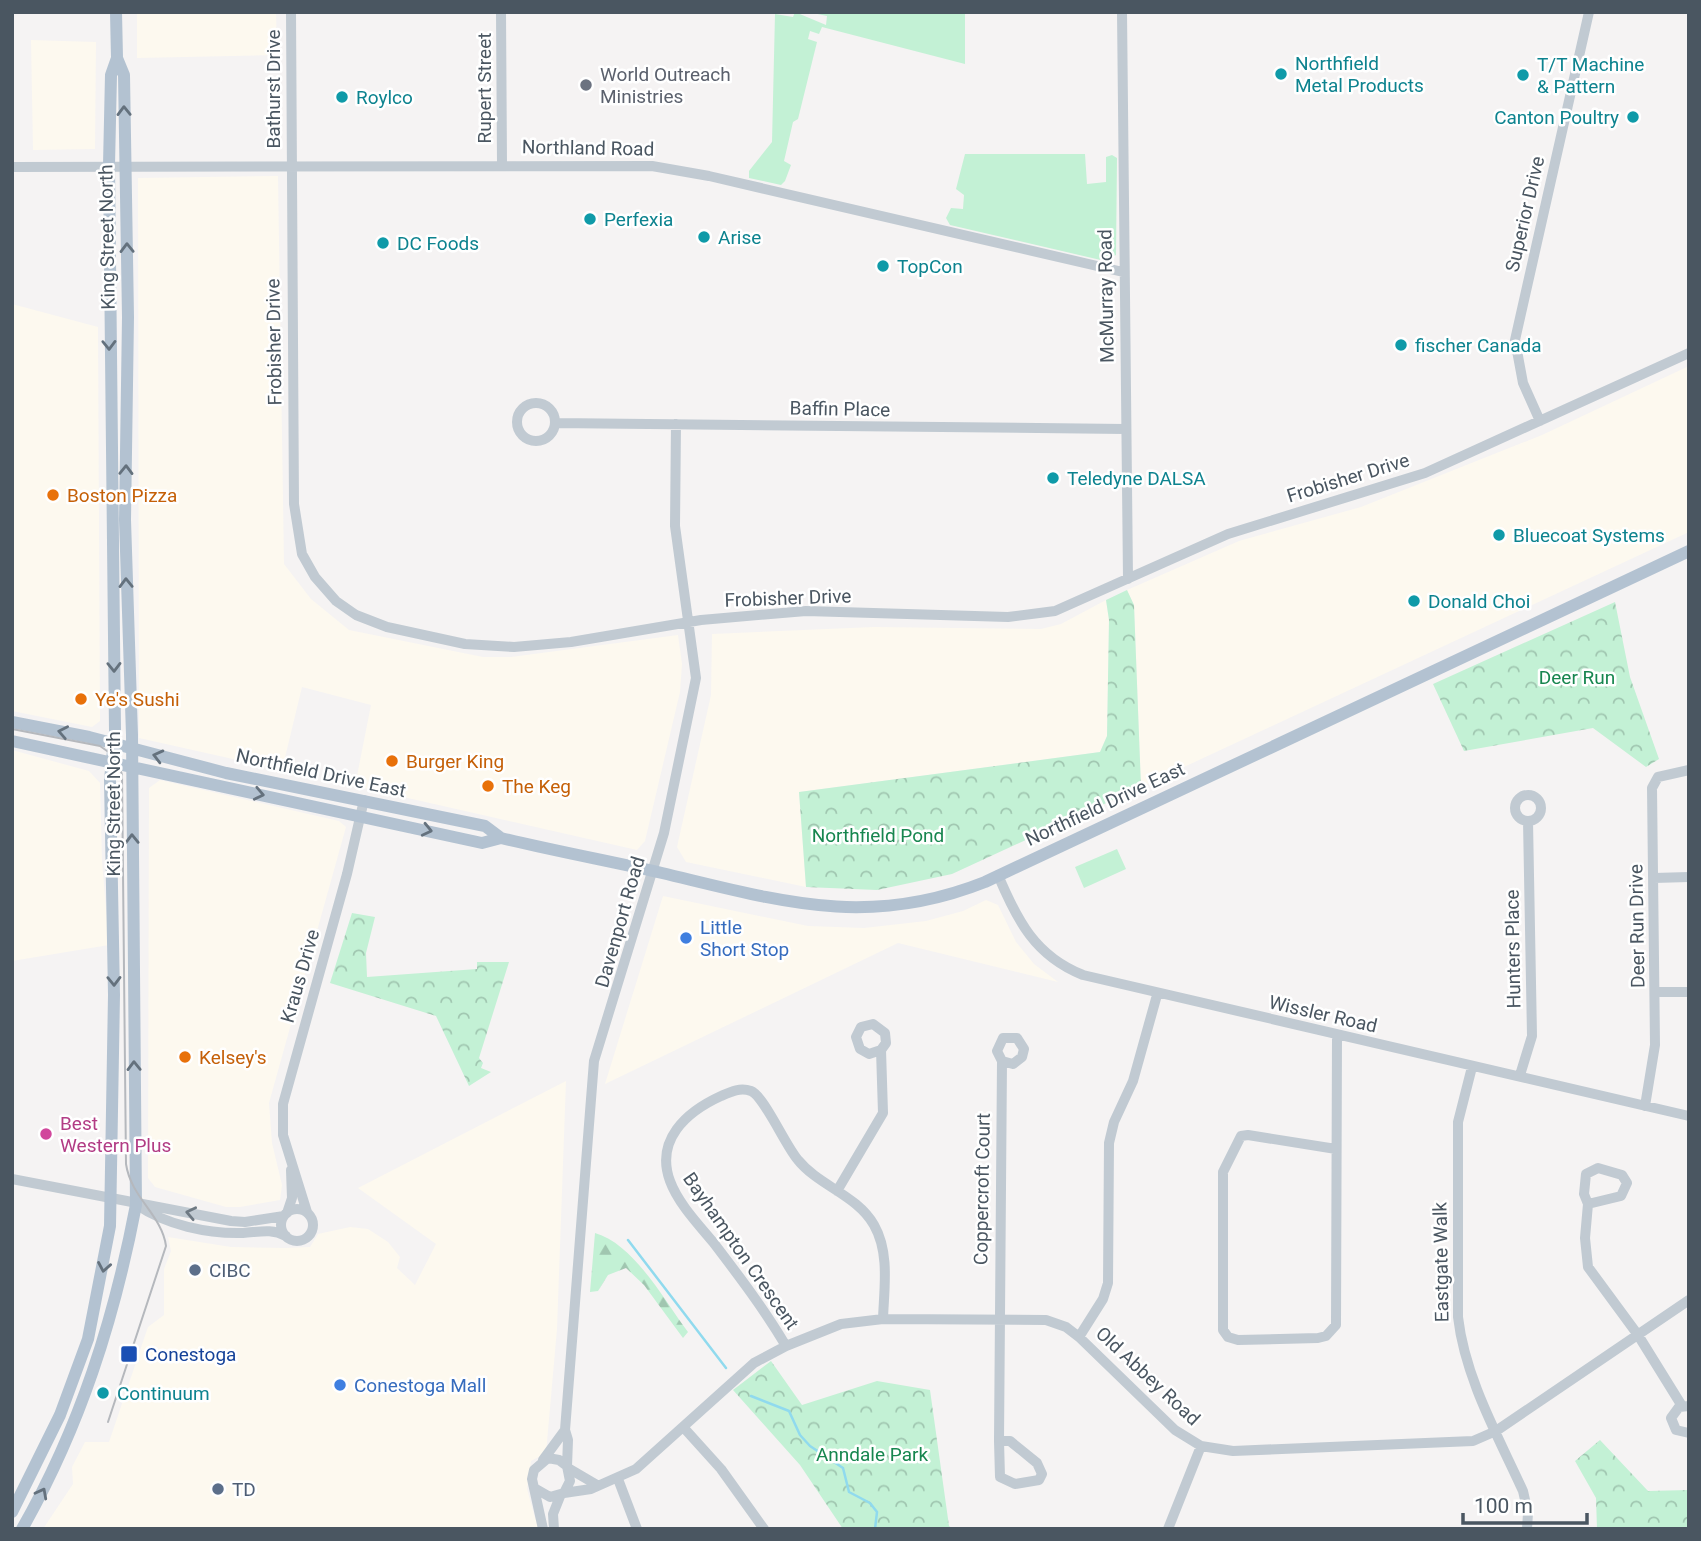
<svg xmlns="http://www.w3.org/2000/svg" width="1701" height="1541" font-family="Roboto,sans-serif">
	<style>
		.commercial { fill: #fdf9ef }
		.green { fill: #c3f1d5 }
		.forest { fill: url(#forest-firs) }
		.park { fill: url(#park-crowns) }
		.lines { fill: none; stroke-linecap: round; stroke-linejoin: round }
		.stream { stroke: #90daee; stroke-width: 2.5 }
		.minor { stroke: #c1cad2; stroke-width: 10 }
		.major { stroke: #b3c2d1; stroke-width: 12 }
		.tram { stroke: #b5b8bd; stroke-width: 2 }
		.oneway { stroke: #64717d }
		.oneway2 { stroke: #6e7983 }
		.culture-dot { fill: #0f9aa8; stroke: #fff; stroke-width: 2.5 }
		.worship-dot { fill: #6b7280; stroke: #fff; stroke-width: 2.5 }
		.food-dot { fill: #e8710a; stroke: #fff; stroke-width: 2.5 }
		.shop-dot { fill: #3f7fe0; stroke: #fff; stroke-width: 2.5 }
		.hotel-dot { fill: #d1479c; stroke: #fff; stroke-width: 2.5 }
		.service-dot { fill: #5c6f8a; stroke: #fff; stroke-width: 2.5 }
		.transit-dot { fill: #1a4fb4; stroke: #fff; stroke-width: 2.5 }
		.labels { text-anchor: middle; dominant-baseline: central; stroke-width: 5; stroke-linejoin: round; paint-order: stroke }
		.culture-label { font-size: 19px; fill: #0d838f; stroke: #fff; text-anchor: start }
		.worship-label { font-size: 19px; fill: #5b616d; stroke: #fff; text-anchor: start }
		.street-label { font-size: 19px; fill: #4a5661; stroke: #fff }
		.food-label { font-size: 19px; fill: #c56008; stroke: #fff; text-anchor: start }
		.park-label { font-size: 19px; fill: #17864f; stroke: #fff }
		.shop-label { font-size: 19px; fill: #366cbe; stroke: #fff; text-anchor: start }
		.hotel-label { font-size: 19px; fill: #b23c85; stroke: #fff; text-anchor: start }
		.service-label { font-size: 19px; fill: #4e5e75; stroke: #fff; text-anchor: start }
		.transit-label { font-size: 19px; fill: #164399; stroke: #fff; text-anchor: start }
	</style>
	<defs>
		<pattern id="forest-firs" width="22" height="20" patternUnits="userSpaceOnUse" patternTransform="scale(1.75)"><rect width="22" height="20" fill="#c3f1d5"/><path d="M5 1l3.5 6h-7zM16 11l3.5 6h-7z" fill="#a0c6b0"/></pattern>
		<pattern id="park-crowns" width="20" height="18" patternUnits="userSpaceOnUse" patternTransform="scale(1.75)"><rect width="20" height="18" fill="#c3f1d5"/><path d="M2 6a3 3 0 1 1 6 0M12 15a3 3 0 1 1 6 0" fill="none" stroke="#a0c6b0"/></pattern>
	</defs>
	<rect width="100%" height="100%" fill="#f5f3f3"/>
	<!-- commercial -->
	<path class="commercial" d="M137 12H276L277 55 137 58Z
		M31 40 96 42 95 149 33 150Z
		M278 176 284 564 311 599 349 630 483 657H511L678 635 682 664 680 692 645 841 637 850 355 786 371 705 302 687 282 770 139 738 138 178Z
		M12 304 98 327 100 721 92 727 12 711Z
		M1689 366V532L1141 787 1134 605 1127 590 1239 541 1361 507 1542 435Z
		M1106 600 1109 620 1107 736 1100 752 799 792 806 887 686 862 677 847 711 695 712 634 874 627 1041 629 1061 624Z
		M12 750 89 771 100 783 102 861 109 945 12 961Z
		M160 780 339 821 346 827 269 1103 272 1143 282 1185 280 1200 240 1207H226L155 1187 148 1178 149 788Z
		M663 896 808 926 864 928 926 921 963 911 986 900 998 905 1016 942 1034 964 1058 982 898 943 605 1084Z
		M566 1081 557 1329 546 1453 531 1461 527 1489 535 1518 542 1529H43L73 1484 72 1467 85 1442H109L148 1327 164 1315V1269L171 1251 168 1237 231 1247 285 1248 310 1247 318 1234 350 1227 368 1229 388 1242 400 1257 397 1268 415 1285 436 1244 358 1188Z"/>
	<!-- green -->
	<path class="green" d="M795 12 826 25 827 16 808 12H965V64L822 27 819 34 810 31 808 39 817 42 798 119 793 122 784 161 791 165 785 181 781 185 749 178V171L772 142 775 14 793 17Z
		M965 154H1085L1087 184 1106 182V157L1112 155 1117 158 1116 255 1105 261 950 225 946 218 951 208 963 209 964 195 956 189Z
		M1117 849 1126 869 1084 888 1075 867Z"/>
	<!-- forest -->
	<path class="forest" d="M595 1233C634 1244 664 1300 688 1332L683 1338 644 1285 626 1268 608 1275 598 1291 590 1292Z"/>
	<!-- park -->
	<path class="park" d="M1127 590 1134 605 1141 787 952 874 877 890 806 887 799 792 1100 752 1107 736 1109 620 1106 600Z
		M1615 602 1630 677 1659 759 1646 767 1593 728 1464 751 1433 684Z
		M352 913 375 917 366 953 367 977 477 969V962H509L479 1058 483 1063 481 1068 491 1072 469 1086 436 1016 330 983Z
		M771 1361 802 1405 877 1381 930 1390 949 1526 953 1529H843L800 1465 733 1390Z
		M1600 1440 1648 1491 1689 1490V1529H1597L1596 1498 1575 1461Z"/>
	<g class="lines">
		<!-- stream -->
		<path class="stream" d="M628 1240 726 1368
			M751 1396 789 1411 800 1435 810 1446 843 1468 849 1492 870 1503 877 1512 875 1529"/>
		<!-- minor -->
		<path class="minor" d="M291 12 294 504 302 554 315 577 336 601 356 615 387 627 465 644 514 647 571 642 701 620 806 611 1008 617 1055 611 1228 534 1425 473 1689 353
			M501 12 502 164
			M1122 12 1128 579
			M12 167 652 166 709 176 1123 272
			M517 422a19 19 0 1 1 38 0a19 19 0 1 1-38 0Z
			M1540 421 1523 383 1515 340 1589 12
			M555 423 1125 429
			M1515 808a13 13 0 1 1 26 0a13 13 0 1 1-26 0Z
			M998 875C1017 920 1035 956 1083 975L1689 1116
			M1654 878 1689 877
			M1656 992H1689
			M1472 1067 1458 1122V1317C1465 1378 1498 1436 1523 1491L1528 1513 1527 1529
			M1520 1075 1532 1036 1528 821
			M1645 1106 1655 1045 1652 788 1658 777 1689 770
			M1336 1149 1248 1135 1241 1136 1223 1172V1330L1228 1337 1238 1340 1318 1338 1326 1336 1336 1325 1337 1035
			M12 1179 231 1221 245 1222 284 1216
			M837 1191 883 1113 881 1050 886 1043 885 1033 873 1024 861 1027 856 1037 860 1049 869 1054 881 1050
			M1588 1204 1621 1196 1627 1183 1622 1175 1598 1168 1586 1174 1584 1194 1588 1204 1585 1238 1588 1267 1638 1335 1682 1406
			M137 1205C166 1225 208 1234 243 1233 259 1232 271 1228 286 1236
			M281 1225a16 16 0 1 1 32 0a16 16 0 1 1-32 0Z
			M307 1212 283 1135V1104L347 874 364 800
			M287 1213 292 1198 291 1170
			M1079 1337 1103 1299 1108 1283 1109 1143 1114 1122 1133 1081 1157 995
			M786 1346C764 1309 739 1276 713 1242 698 1224 678 1203 670 1181 655 1140 686 1112 721 1096 730 1092 740 1087 751 1091 764 1096 785 1145 798 1160 819 1186 857 1195 874 1225 890 1253 884 1289 883 1319
			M1689 1406 1679 1407 1671 1418 1676 1430 1689 1433
			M684 1428 721 1469 764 1529
			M999 1441 1000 1477 1015 1484 1039 1480 1042 1474 1037 1463 1010 1441H999L1002 1061 997 1051 1003 1038H1017L1024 1049 1022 1057 1013 1064 1002 1061
			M543 1460 565 1430
			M567 1466 568 1440 565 1430 594 1061 664 833 696 678 675 526 676 424
			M568 1468 597 1485
			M618 1479 637 1529
			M536 1489 550 1497 564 1493 570 1481 567 1466 559 1460 548 1458 534 1470 532 1479 543 1529
			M564 1493 591 1489 636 1469 754 1363 786 1346 841 1324 883 1319 1046 1320 1066 1327 1079 1337 1175 1430 1201 1446 1233 1451 1473 1441 1496 1431 1689 1300
			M554 1529 553 1514 561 1494
			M1168 1529 1201 1446"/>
		<!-- major -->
		<path class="major" d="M12 722 89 737 226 773 485 826 501 838C555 851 609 861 662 873 780 901 867 929 985 882L1689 551
			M12 741 482 843 501 838
			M12 1512 60 1415 88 1339 110 1226 114 995 110 780 115 731 109 165 111 75 117 58 116 12
			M22 1529C80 1427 114 1320 136 1205L132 735 125 520 128 317 124 75 117 58"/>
		<!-- tram -->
		<path class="tram" d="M12 729 100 746 117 758 122 775 126 1164C131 1198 162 1215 166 1246L108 1422"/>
	</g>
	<!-- one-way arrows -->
	<defs><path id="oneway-chevron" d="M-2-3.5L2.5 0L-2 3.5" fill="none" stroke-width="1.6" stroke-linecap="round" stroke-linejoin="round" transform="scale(1.75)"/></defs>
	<g class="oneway">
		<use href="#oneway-chevron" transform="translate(124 111) rotate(-91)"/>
		<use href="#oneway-chevron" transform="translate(127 248) rotate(-91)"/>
		<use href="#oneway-chevron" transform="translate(109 345) rotate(89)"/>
		<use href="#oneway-chevron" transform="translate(126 470) rotate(-89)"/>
		<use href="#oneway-chevron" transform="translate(126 583) rotate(-91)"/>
		<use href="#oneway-chevron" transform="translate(114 667) rotate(89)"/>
		<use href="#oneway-chevron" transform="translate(63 732) rotate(-169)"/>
		<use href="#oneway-chevron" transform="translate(158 756) rotate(-166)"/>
		<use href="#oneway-chevron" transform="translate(259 794) rotate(12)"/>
		<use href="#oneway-chevron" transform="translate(427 830) rotate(13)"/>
		<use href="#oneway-chevron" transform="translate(132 839) rotate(-91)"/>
		<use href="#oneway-chevron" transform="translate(114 981) rotate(89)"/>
		<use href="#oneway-chevron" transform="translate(134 1066) rotate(-91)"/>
		<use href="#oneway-chevron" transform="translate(104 1267) rotate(100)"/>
		<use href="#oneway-chevron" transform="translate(42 1493) rotate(-62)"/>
	</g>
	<use class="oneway2" href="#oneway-chevron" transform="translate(191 1213) rotate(-168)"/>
	<!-- markers -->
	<g class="culture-dot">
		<circle cx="1281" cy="74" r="7"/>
		<circle cx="1523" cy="75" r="7"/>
		<circle cx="342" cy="97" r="7"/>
		<circle cx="1633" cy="117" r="7"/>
		<circle cx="590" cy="219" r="7"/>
		<circle cx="704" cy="237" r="7"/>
		<circle cx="383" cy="243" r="7"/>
		<circle cx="883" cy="266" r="7"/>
		<circle cx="1401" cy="345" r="7"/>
		<circle cx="1053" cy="478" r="7"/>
		<circle cx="1499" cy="535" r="7"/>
		<circle cx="1414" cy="601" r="7"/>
		<circle cx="103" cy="1393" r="7"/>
	</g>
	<circle class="worship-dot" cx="586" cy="85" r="7"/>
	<g class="food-dot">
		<circle cx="53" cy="495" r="7"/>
		<circle cx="81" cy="699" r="7"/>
		<circle cx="392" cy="761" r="7"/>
		<circle cx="488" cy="786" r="7"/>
		<circle cx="185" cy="1057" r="7"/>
	</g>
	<g class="shop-dot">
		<circle cx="686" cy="938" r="7"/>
		<circle cx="340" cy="1385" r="7"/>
	</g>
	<circle class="hotel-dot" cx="46" cy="1134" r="7"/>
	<g class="service-dot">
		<circle cx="195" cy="1270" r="7"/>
		<circle cx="218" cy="1489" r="7"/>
	</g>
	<rect class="transit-dot" x="120" y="1345" width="18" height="18" rx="3.5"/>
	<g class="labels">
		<!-- culture labels -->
		<g class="culture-label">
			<text x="1295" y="63">Northfield<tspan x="1295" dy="22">Metal Products</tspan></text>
			<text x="1537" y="64">T/T Machine<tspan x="1537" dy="22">&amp; Pattern</tspan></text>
			<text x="356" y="97">Roylco</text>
			<text x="1619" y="117" text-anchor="end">Canton Poultry</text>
			<text x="604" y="219">Perfexia</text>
			<text x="718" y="237">Arise</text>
			<text x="397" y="243">DC Foods</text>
			<text x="897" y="266">TopCon</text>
			<text x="1415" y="345">fischer Canada</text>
			<text x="1067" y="478">Teledyne DALSA</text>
			<text x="1513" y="535">Bluecoat Systems</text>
			<text x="1428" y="601">Donald Choi</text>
			<text x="117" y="1393">Continuum</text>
		</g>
		<!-- worship labels -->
		<g class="worship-label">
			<text x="600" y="74">World Outreach<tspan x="600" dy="22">Ministries</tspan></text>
		</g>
		<!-- street labels -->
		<g class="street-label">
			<text transform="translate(484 88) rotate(-90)">Rupert Street</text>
			<text transform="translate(273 89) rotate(-90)">Bathurst Drive</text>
			<text transform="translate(588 148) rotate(1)">Northland Road</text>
			<text transform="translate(1525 214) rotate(-77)">Superior Drive</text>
			<text transform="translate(107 237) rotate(-91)">King Street North</text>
			<text transform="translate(1106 296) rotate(-91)">McMurray Road</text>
			<text transform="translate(274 342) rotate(-91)">Frobisher Drive</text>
			<text transform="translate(840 409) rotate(1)">Baffin Place</text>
			<text transform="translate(1348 478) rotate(-17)">Frobisher Drive</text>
			<text transform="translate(788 598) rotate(-2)">Frobisher Drive</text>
			<text transform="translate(321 773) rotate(12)">Northfield Drive East</text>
			<text transform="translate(113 804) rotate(-90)">King Street North</text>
			<text transform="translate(1105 804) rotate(-25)">Northfield Drive East</text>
			<text transform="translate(620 922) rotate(-74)">Davenport Road</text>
			<text transform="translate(1637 926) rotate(-91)">Deer Run Drive</text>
			<text transform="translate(1513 949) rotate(-91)">Hunters Place</text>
			<text transform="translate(300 976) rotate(-74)">Kraus Drive</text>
			<text transform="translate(1323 1014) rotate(13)">Wissler Road</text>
			<text transform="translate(982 1189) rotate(-89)">Coppercroft Court</text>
			<text transform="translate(741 1251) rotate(55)">Bayhampton Crescent</text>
			<text transform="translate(1441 1262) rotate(-91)">Eastgate Walk</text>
			<text transform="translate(1148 1376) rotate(43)">Old Abbey Road</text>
		</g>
		<!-- food labels -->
		<g class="food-label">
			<text x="67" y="495">Boston Pizza</text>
			<text x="95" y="699">Ye's Sushi</text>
			<text x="406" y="761">Burger King</text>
			<text x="502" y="786">The Keg</text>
			<text x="199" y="1057">Kelsey's</text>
		</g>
		<!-- park labels -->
		<g class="park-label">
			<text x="1577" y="677">Deer Run</text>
			<text x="878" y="835">Northfield Pond</text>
			<text x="872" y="1454">Anndale Park</text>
		</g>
		<!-- shop labels -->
		<g class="shop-label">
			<text x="700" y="927">Little<tspan x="700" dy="22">Short Stop</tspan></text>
			<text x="354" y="1385">Conestoga Mall</text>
		</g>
		<!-- hotel labels -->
		<g class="hotel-label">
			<text x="60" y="1123">Best<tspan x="60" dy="22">Western Plus</tspan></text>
		</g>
		<!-- service labels -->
		<g class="service-label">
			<text x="209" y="1270">CIBC</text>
			<text x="232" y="1489">TD</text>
		</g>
		<!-- transit labels -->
		<g class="transit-label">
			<text x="145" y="1354">Conestoga</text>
		</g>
	</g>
	<!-- border -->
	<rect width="1701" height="1541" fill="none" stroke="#4a5661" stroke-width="28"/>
	<!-- scale -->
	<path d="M1463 1513v10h124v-10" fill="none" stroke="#4a5661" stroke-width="3.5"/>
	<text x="1474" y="1513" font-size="21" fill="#4a5661" stroke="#ffffff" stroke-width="5" paint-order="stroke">100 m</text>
</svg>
